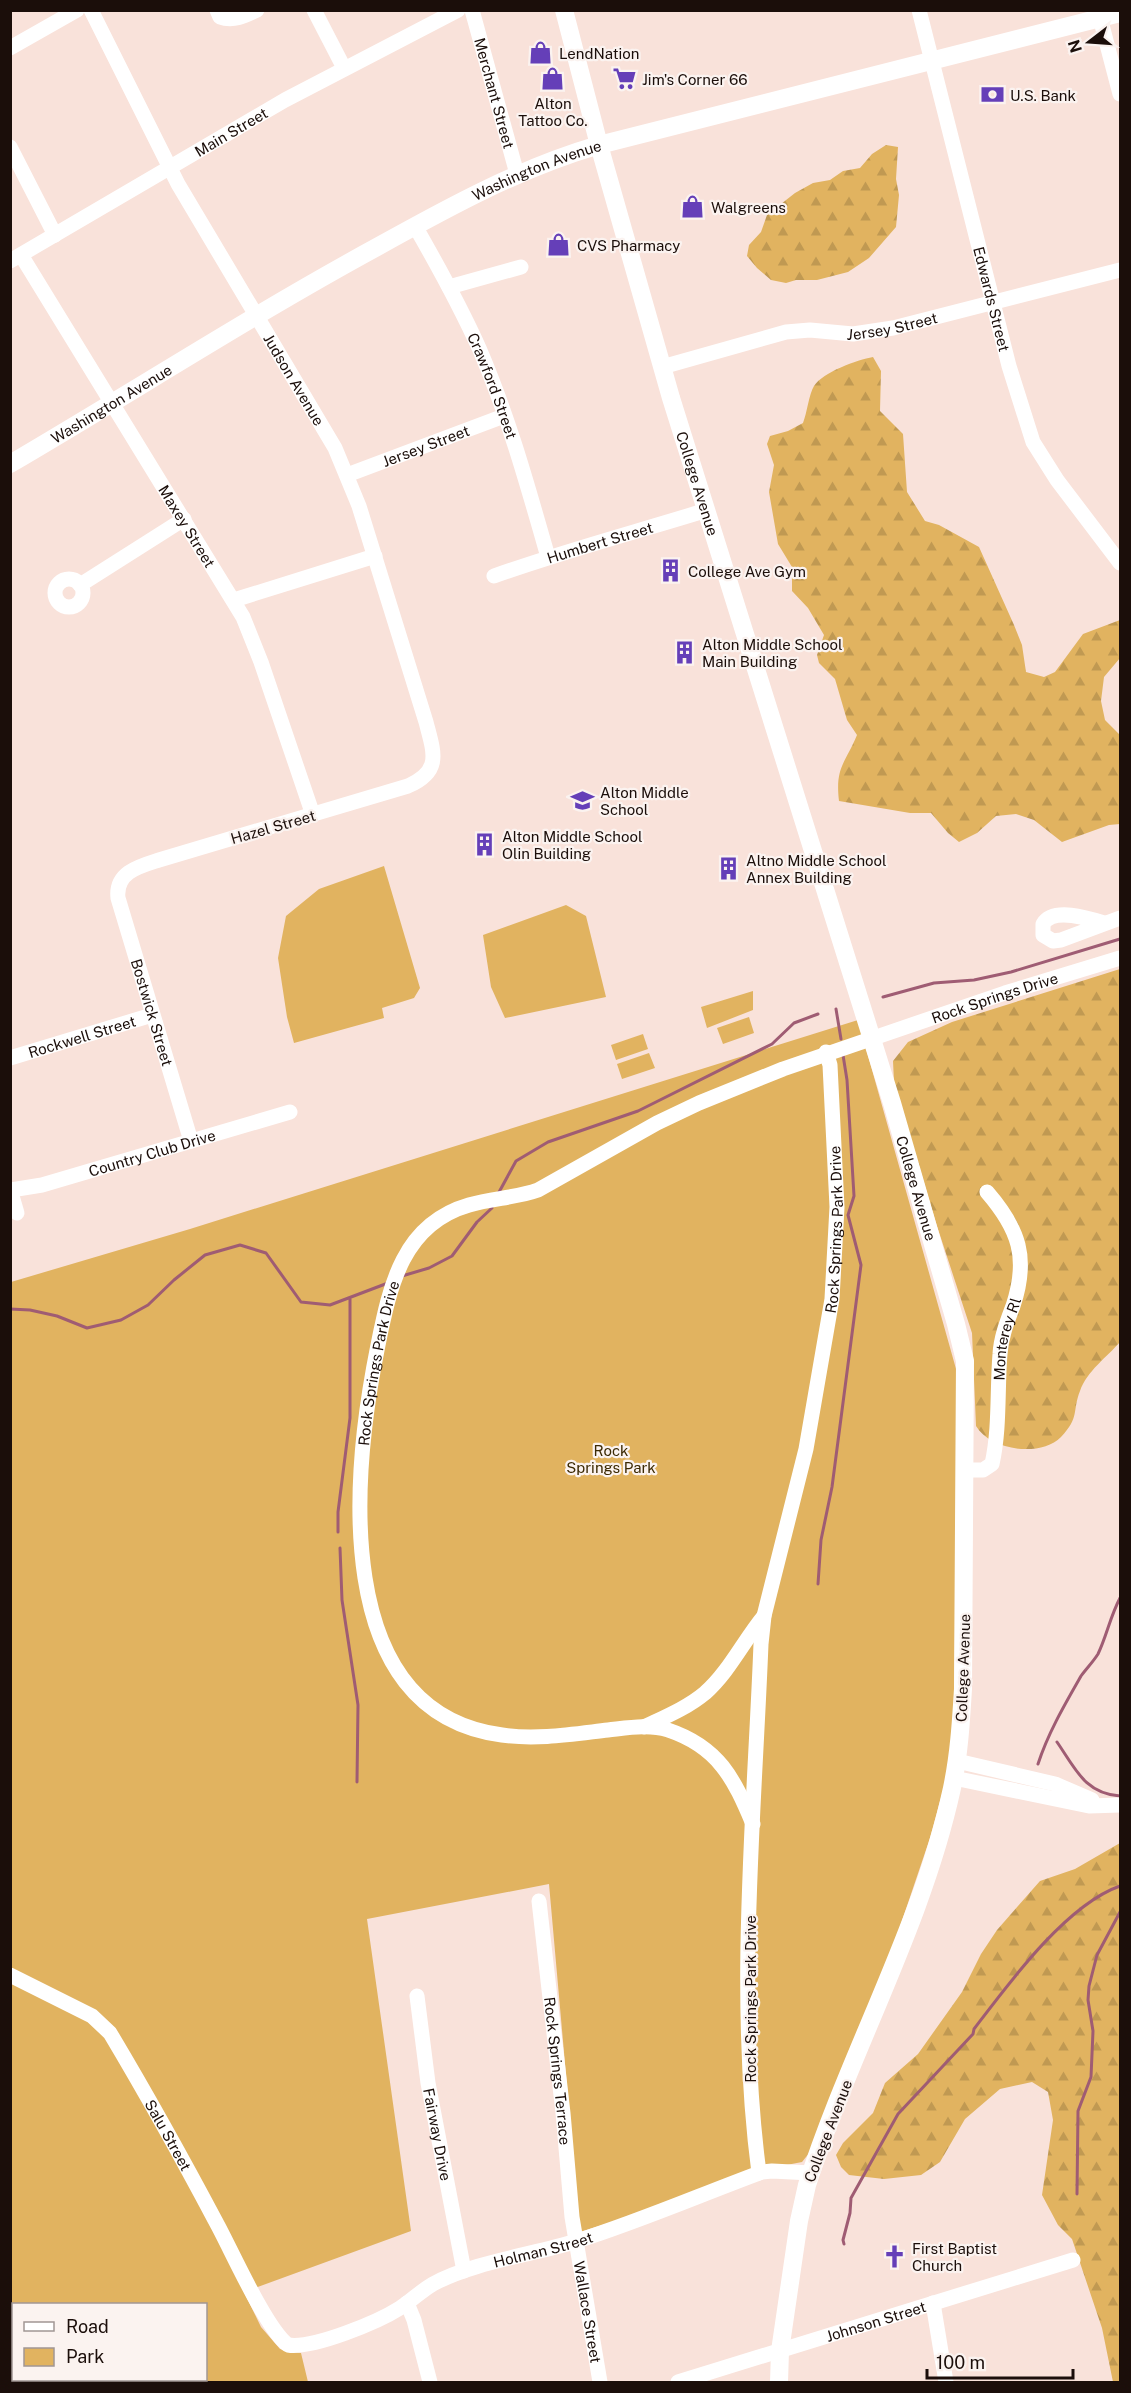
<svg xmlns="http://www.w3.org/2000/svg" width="1131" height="2393" font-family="'Public Sans',sans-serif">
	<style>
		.green { fill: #e1b360; fill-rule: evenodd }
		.forest { fill: url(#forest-firs) }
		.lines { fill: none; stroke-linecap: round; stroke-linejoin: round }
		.stream { stroke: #9f5c73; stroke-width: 3 }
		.minor { stroke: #fff; stroke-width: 15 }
		.major { stroke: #fff; stroke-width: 18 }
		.labels { text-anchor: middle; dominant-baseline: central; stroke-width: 4.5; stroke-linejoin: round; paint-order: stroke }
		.poi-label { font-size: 15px; fill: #1b0e0a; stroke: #fbf3f0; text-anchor: start }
		.street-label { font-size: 15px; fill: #1b0e0a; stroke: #fbf3f0 }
		.park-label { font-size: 15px; fill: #3c2a04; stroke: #fbf3f0 }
	</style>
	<defs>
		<pattern id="forest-firs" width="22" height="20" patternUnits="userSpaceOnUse" patternTransform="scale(1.5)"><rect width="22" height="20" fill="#e1b360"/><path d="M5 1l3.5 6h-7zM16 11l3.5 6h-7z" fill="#c09952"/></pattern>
	</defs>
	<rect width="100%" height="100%" fill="#f9e2da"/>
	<!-- green -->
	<path class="green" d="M384 866 420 988 414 998 382 1008 384 1018 294 1043 287 1017 278 958 286 916 319 889Z
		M566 905 586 916 606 997 505 1018 491 987 483 935Z
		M753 991V1010L707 1028 701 1007Z
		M749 1017 754 1033 723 1044 717 1028Z
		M858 1020 958 1376 954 1713 948 1772 930 1838 889 1959 810 2152 802 2162 746 2173 663 2206 580 2232 549 1884 367 1919 411 2231 244 2292 261 2327 280 2349 301 2353 308 2382H11V1282L190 1229ZM14 2304H206V2380H14Z
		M643 1034 648 1049 616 1060 611 1045Z
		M649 1053 655 1068 622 1079 617 1064Z"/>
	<!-- forest -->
	<path class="forest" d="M886 145 898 147 896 179 899 195 896 227 869 258 848 272 817 280H796L786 283 771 280 757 268 747 256 749 245 761 232 767 215 795 193 813 183 830 180 843 171 860 168 872 154Z
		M873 357 881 371 880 411 903 434 907 492 925 521 939 525 979 547 1014 625 1022 645 1026 672 1044 677 1055 672 1083 634 1120 620V658L1104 677 1101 701 1105 720 1120 735V824L1109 825 1062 842 1034 820 1016 814 996 816 977 833 959 842 948 833 931 813H910L839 801C835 767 845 764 857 735L847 720 835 679 819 663 817 655 824 635 808 608 792 591V567L778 544 769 492 774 465 767 444 770 436 788 431 803 423C807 413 809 394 814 386 823 372 857 360 873 357Z
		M1120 969V1342C1107 1357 1087 1371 1080 1391 1072 1411 1080 1417 1061 1437 1040 1458 990 1450 976 1426L972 1333 936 1223 894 1082 893 1061 908 1042 952 1022Z
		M1120 1843V2382H1113L1102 2328 1072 2239 1058 2225 1042 2195 1053 2120 1048 2092 1032 2082 1000 2089 965 2119 940 2162 921 2175 884 2179 849 2175 841 2167 836 2155 843 2143 873 2113 885 2083 918 2054 962 1992 981 1954 997 1930 1040 1881 1075 1869Z"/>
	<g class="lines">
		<!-- stream -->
		<path class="stream" d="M883 997 934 983 974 980 1011 972 1120 939
			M836 1009 841 1039
			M498 1194 516 1161 548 1142 638 1111 772 1044 794 1023 818 1014
			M402 1276 429 1268 452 1256 477 1222 492 1208
			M10 1309 30 1310 57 1316 87 1328 121 1320 148 1305 174 1280 205 1255 240 1245 266 1253 301 1302 330 1305 388 1283
			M338 1532V1512L350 1418V1298
			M340 1548 342 1600 358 1705 357 1782
			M818 1584 821 1540 832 1487 861 1265 848 1215 854 1196 847 1080 843 1055
			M1057 1742C1075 1768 1085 1794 1120 1796
			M1038 1764C1048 1733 1065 1704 1081 1676 1086 1669 1093 1662 1098 1654 1107 1635 1110 1617 1120 1598
			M1077 2194 1078 2111 1091 2077 1093 2031 1088 2000 1089 1986 1097 1955 1120 1912
			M844 2244 843 2240 850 2213 851 2198 898 2114 973 2034 974 2029C1009 1983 1066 1905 1120 1886"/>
		<!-- minor -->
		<g class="minor">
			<path id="s1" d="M91 10 178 184 335 448 359 506 426 722C434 753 442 771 408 786L159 860C140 866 115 872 118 898L191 1141"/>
			<path d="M217 10 220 17C233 22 245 16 257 10"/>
			<path d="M314 10 344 68"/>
			<path id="s2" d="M472 10 517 174"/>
			<path id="s3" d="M919 10 1009 366 1033 442 1057 480 1120 563"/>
			<path d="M1098 10 1120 94"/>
			<path d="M10 48 77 10"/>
			<path d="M10 147 55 235"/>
			<path id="s4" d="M415 226C438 266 460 306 479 348 508 415 528 487 548 557"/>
			<path id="s5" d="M21 255 243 617 261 662 313 815"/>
			<path id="s6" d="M10 261 285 100 458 10"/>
			<path d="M449 287 521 267"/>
			<path id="s7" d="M662 367 786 332 810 330 853 334 893 328 1120 270"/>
			<path id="s8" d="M347 475 504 416"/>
			<path id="s9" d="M494 576C564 551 636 532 707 510"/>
			<circle cx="69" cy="593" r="14"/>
			<path d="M80 585 184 519"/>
			<path d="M234 600 375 556"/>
			<path d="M1104 923C1088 918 1053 907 1043 924V935L1053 941 1061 940 1120 918"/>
			<path id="s10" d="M10 1058 152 1015"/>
			<path d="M10 1189 17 1213"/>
			<path id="s11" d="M11 1190 42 1185 290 1112"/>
			<path id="s12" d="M964 1470H983L992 1464C1000 1428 997 1390 1000 1354 1001 1337 1007 1322 1013 1306 1029 1258 1019 1229 987 1192"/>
			<path d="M644 1727C665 1717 687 1708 705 1693 729 1672 744 1640 764 1616"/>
			<path d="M957 1761 1055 1784 1092 1800"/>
			<path d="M954 1778 1089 1806 1120 1805"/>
			<path id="s13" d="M753 1824C734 1779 719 1747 668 1730 649 1724 627 1728 608 1730 573 1734 537 1740 502 1735 327 1712 353 1469 378 1345 390 1285 403 1224 469 1205 492 1198 516 1198 538 1190L657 1123 699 1103 783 1069 1005 993 1120 958"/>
			<path id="s14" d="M539 1901 563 2113 572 2217 600 2382"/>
			<path id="s15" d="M10 1975 92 2016 110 2033C147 2095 182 2158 216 2222 231 2249 266 2329 288 2345 313 2349 378 2322 400 2308 411 2301 421 2291 433 2284 473 2262 532 2255 577 2241 640 2221 700 2195 762 2172L772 2171 811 2173"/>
			<path id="s16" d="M417 1996 428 2083 464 2271"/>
			<path id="s17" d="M759 2173C736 1998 754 1820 761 1644L764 1616 806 1449 832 1299 837 1207 830 1065 826 1052"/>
			<path d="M407 2303 414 2320 430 2382"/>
			<path d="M933 2303 946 2382"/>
			<path id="s18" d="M678 2382 1073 2260"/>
		</g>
		<!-- major -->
		<g class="major">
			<path id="s19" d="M564 10 599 145 671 398 892 1103 956 1324 965 1361 963 1689C961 1722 959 1755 952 1788 922 1926 850 2051 807 2185L799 2221 780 2351 779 2382"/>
			<path id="s20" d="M10 464C133 392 252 315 377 247 449 207 520 168 599 145L1120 13"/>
		</g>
	</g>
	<!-- icons -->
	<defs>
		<symbol id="shop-bare" viewBox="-9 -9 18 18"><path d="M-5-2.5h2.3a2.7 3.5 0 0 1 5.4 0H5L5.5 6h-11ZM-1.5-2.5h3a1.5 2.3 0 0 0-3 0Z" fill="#653fb8" stroke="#fbf3f0" stroke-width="2.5" paint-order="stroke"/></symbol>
		<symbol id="supermarket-bare" viewBox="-9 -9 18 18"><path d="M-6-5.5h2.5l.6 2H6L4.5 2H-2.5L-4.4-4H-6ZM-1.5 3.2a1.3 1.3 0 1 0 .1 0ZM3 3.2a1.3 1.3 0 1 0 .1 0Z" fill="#653fb8" stroke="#fbf3f0" stroke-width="2.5" paint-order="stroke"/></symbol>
		<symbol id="bank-bare" viewBox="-9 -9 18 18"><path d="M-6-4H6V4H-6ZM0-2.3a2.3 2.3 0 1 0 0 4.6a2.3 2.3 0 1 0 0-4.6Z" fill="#653fb8" stroke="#fbf3f0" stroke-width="2.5" paint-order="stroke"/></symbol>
		<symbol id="building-bare" viewBox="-9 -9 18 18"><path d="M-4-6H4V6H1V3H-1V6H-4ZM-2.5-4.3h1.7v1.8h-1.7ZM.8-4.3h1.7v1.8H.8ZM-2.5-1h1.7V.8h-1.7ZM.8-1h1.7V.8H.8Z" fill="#653fb8" stroke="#fbf3f0" stroke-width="2.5" paint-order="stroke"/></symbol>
		<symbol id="school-bare" viewBox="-9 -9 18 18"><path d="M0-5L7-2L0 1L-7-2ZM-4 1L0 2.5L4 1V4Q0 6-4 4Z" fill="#653fb8" stroke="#fbf3f0" stroke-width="2.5" paint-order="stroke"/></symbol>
		<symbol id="church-bare" viewBox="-9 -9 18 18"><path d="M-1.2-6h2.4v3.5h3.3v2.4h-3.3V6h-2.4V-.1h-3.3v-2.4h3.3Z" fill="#653fb8" stroke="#fbf3f0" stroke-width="2.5" paint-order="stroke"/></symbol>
	</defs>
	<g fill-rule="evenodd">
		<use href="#shop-bare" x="524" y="36" width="33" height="33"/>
		<use href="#shop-bare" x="536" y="62" width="33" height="33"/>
		<use href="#supermarket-bare" x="608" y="62" width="33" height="33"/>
		<use href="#bank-bare" x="976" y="78" width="33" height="33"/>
		<use href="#shop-bare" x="676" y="190" width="33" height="33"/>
		<use href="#shop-bare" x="542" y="228" width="33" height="33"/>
		<use href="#building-bare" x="654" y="554" width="33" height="33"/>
		<use href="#building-bare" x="668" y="636" width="33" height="33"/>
		<use href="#school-bare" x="566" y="784" width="33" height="33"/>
		<use href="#building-bare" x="468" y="828" width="33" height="33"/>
		<use href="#building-bare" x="712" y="852" width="33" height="33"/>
		<use href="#church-bare" x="878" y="2240" width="33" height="33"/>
	</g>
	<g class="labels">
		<!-- poi labels -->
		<g class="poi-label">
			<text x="559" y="53">LendNation</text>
			<text x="642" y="79">Jim's Corner 66</text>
			<text x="1010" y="95">U.S. Bank</text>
			<text x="553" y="103" text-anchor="middle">Alton<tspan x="553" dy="17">Tattoo Co.</tspan></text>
			<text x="711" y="207">Walgreens</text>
			<text x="577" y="245">CVS Pharmacy</text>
			<text x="688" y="571">College Ave Gym</text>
			<text x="702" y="644">Alton Middle School<tspan x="702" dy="17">Main Building</tspan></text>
			<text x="600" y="792">Alton Middle<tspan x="600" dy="17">School</tspan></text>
			<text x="502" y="836">Alton Middle School<tspan x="502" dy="17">Olin Building</tspan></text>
			<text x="746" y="860">Altno Middle School<tspan x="746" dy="17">Annex Building</tspan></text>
			<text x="912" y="2248">First Baptist<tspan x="912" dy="17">Church</tspan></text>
		</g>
		<!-- street labels -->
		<g class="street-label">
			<text stroke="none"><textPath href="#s2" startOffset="86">Merchant Street</textPath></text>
			<text stroke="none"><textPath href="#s6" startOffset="256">Main Street</textPath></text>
			<text stroke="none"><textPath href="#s20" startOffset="604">Washington Avenue</textPath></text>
			<text stroke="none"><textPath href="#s3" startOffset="298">Edwards Street</textPath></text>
			<text stroke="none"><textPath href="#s7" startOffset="236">Jersey Street</textPath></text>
			<text stroke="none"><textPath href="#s1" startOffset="422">Judson Avenue</textPath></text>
			<text stroke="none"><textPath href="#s4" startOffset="178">Crawford Street</textPath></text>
			<text stroke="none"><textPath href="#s20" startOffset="118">Washington Avenue</textPath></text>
			<text stroke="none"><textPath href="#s8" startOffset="84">Jersey Street</textPath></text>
			<text stroke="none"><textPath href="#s19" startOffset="492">College Avenue</textPath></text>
			<text stroke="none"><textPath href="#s5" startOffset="318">Maxey Street</textPath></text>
			<text stroke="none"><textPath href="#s9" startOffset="111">Humbert Street</textPath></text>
			<text transform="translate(273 827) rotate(-16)">Hazel Street</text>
			<text stroke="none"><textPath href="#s13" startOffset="1504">Rock Springs Drive</textPath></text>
			<text stroke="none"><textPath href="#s1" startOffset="1308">Bostwick Street</textPath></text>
			<text stroke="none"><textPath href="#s10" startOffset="75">Rockwell Street</textPath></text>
			<text stroke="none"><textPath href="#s11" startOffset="146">Country Club Drive</textPath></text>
			<text stroke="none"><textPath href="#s19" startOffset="1230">College Avenue</textPath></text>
			<text stroke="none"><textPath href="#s17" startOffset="952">Rock Springs Park Drive</textPath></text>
			<text stroke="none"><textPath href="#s12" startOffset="156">Monterey Rl</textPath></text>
			<text stroke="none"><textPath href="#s13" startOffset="741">Rock Springs Park Drive</textPath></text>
			<text transform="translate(963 1668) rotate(-88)">College Avenue</text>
			<text transform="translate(750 1999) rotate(-90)">Rock Springs Park Drive</text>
			<text stroke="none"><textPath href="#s14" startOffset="171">Rock Springs Terrace</textPath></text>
			<text transform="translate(828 2131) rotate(-69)">College Avenue</text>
			<text stroke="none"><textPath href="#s16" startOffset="140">Fairway Drive</textPath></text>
			<text stroke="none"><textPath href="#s15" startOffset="234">Salu Street</textPath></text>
			<text stroke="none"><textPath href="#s15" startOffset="752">Holman Street</textPath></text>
			<text stroke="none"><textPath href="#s14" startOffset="414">Wallace Street</textPath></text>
			<text stroke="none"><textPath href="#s18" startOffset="207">Johnson Street</textPath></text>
		</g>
		<!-- park labels -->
		<g class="park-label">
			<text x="611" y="1450">Rock<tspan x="611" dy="17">Springs Park</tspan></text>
		</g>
	</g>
	<!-- border -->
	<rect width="1131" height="2393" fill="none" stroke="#1b0e0a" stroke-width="24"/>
	<!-- legend -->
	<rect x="12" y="2303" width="195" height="78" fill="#fbf3f0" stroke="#a19794" stroke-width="1.5"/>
	<rect x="24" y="2322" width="30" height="9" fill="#ffffff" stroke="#a19794" stroke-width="1.5"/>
	<text x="66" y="2333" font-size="18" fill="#1b0e0a">Road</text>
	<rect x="24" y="2348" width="30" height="18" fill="#e1b360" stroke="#a19794" stroke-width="1.5"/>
	<text x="66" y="2363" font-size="18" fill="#1b0e0a">Park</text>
	<!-- north arrow -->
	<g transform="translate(1089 42) rotate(253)" stroke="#fbf3f0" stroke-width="4.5" paint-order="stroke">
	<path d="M0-4.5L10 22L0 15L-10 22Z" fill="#1b0e0a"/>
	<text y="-9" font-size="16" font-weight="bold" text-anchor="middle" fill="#1b0e0a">N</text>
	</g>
	<!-- scale -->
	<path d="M927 2369v9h146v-9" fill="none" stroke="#1b0e0a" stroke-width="3"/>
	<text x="936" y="2369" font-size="18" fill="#1b0e0a" stroke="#fbf3f0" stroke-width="4.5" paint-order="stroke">100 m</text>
</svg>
